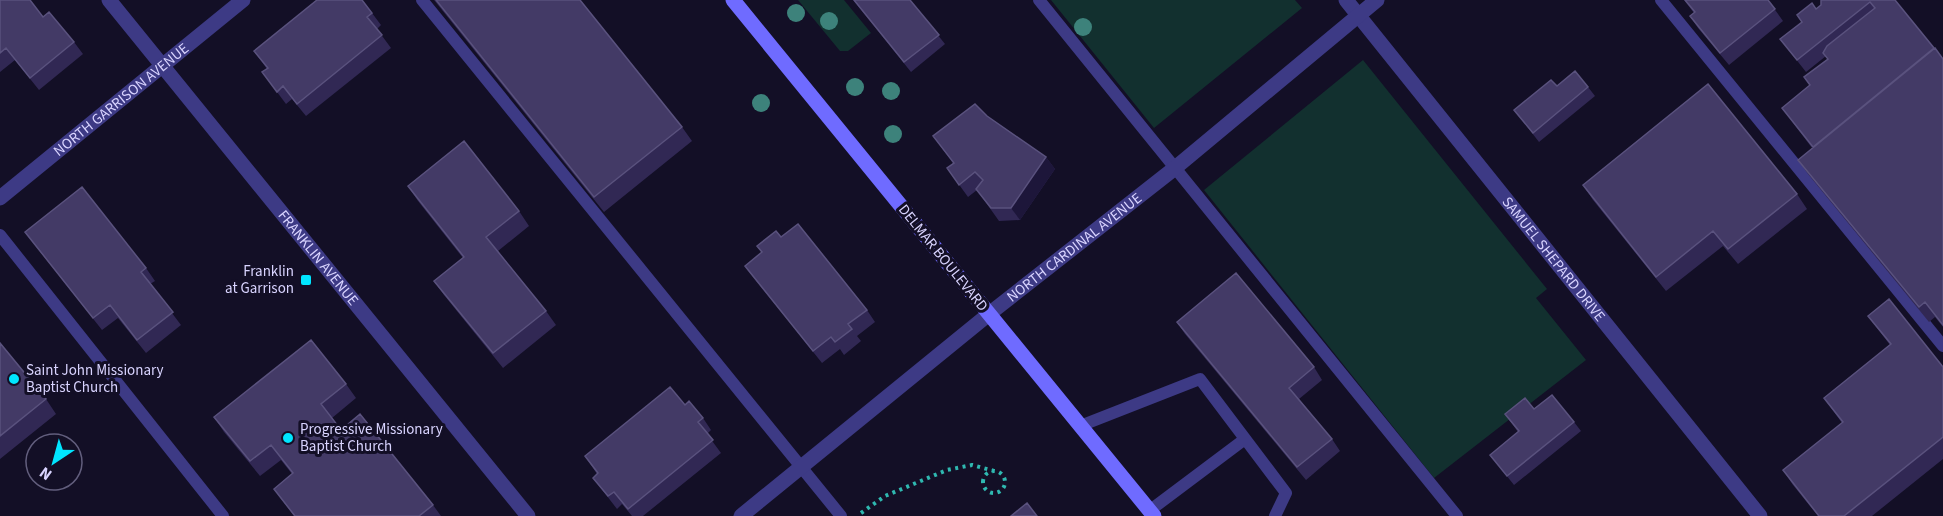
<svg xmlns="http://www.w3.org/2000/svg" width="1943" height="516" font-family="'Source Sans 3',sans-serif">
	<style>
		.green { fill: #12302f }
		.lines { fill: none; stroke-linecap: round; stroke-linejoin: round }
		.path { stroke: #2fb8b0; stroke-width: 4; stroke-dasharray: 3 4.5; stroke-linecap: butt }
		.lane { stroke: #3d3a85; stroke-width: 12 }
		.street { stroke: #3d3a85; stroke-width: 15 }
		.secondary { stroke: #6f6bff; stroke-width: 15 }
		.tree { fill: #3d827b }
		.wall { fill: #312854 }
		.shaded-wall { fill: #1d163a }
		.building { fill: #433a66; stroke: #5a527e; stroke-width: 1.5 }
		.poi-dot { fill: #00e5ff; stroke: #130f26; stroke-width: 2 }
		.labels { text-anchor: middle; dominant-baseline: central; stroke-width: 6; stroke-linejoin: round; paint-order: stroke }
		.street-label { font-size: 15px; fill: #d9d4ff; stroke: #130f26 }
		.poi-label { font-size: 15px; fill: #d9d4ff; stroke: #130f26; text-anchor: start }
	</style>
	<rect width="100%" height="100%" fill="#130f26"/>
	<!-- green -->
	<path class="green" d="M798 0H844L871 33 848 51H840Z
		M1051 0H1295L1302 8 1154 128Z
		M1363 60 1547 289 1536 298 1586 360 1434 478 1204 190Z"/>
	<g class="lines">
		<!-- path -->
		<path class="path" d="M983 482a11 11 0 1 1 22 0a11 11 0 1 1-22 0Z
			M861 513 885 496 947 470 972 465 998 472"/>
		<!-- lane -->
		<path class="lane" d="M422 0 841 516
			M1039 0 1457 516
			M1661 0 1943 346
			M0 235 223 516
			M1080 426 1200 379 1286 493 1275 516
			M1149 511 1245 439"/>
		<!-- street -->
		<g class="street">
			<path id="s1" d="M109 0 528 516"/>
			<path id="s2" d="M1346 0 1760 516"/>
			<path id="s3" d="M0 198 243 0"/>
			<path id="s4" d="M741 516 989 314 1175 168 1377 0"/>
		</g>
		<!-- secondary -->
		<path class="secondary" d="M733 0 1154 516"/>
	</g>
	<!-- trees -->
	<g class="tree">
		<circle cx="796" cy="13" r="9"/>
		<circle cx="829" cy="21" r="9"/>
		<circle cx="1083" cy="27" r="9"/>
		<circle cx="855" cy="87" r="9"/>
		<circle cx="891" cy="91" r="9"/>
		<circle cx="761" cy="103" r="9"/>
		<circle cx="893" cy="134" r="9"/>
	</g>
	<!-- wall -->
	<path class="wall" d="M0 0 43 17 74 42 83 54 39 90 15 60 0 72Z
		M434 0H580L682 127 692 141 604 212Z
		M853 0H910L945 44 911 72Z
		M1684 0H1768L1783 21 1729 65 1698 28 1690 16 1694 13Z
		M1895 0 1943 59V327L1935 317 1929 322 1808 174 1798 160 1812 148 1782 108 1810 85 1804 77 1828 59 1826 56 1806 72 1780 39 1802 22 1821 5Z
		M372 13 381 25 377 29 391 48 306 116 292 99 286 104 262 72 267 69 254 51Z
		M1557 86 1588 87 1595 96 1539 142 1514 110Z
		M987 116 1046 157 1055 169 1020 220 999 221 977 190 968 197 947 168 953 163 933 136Z
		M1583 185 1797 194 1807 209 1738 264 1723 246 1666 291 1593 200Z
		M408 186 519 211 529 226 498 251 546 311 556 325 503 368 444 295 434 281 463 258 418 201Z
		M25 232 146 268 155 281 150 284 181 325 146 353 118 318 102 330 34 244Z
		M781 237 867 310 875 322 857 336 861 341 844 355 840 349 822 363 754 278 745 266 762 253 757 246Z
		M1868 316 1943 367V459L1872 516H1818L1793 485 1783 470 1842 423 1824 398 1890 345Z
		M1177 322 1314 367 1322 380 1299 399 1332 439 1340 451 1306 480 1185 334Z
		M0 343 46 399 56 414 0 459Z
		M346 384 356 398 332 418 341 430 433 505 441 516H294L274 489 292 474 281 460 260 476 224 432 214 417Z
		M685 405 703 418 711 430 707 434 721 453 643 516H632L622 504 617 509 593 478 597 474 585 456Z
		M1534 409 1574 422 1581 431 1514 485 1490 455 1518 432 1505 414Z"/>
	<!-- shaded-wall -->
	<path class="shaded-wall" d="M1046 157 1055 169 1020 220 1011 208Z"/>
	<!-- building -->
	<path class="building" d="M0 0H30L43 17 49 12 74 42 30 78 6 48 0 53Z
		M317 0H362L372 13 367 17 382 35 297 104 283 86 277 92 262 72 268 68 254 51Z
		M436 0H580L682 127 594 197Z
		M854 0H910L939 35 904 62Z
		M1685 0H1768L1775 9 1720 53 1690 16 1695 12Z
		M1821 0H1895L1934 48 1813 147 1782 108 1810 85 1804 77 1828 59 1823 53 1827 46 1875 8 1870 2 1797 60 1780 39 1802 22 1797 15 1812 3 1816 9 1821 5Z
		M1935 48 1943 59V325L1925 302 1919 307 1798 160Z
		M1575 71 1588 87 1533 133 1514 110 1551 80 1557 86Z
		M1708 84 1797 194 1728 249 1713 231 1656 277 1583 185Z
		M975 104 987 116 1046 157 1011 208H991L976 189 983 180 975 172 959 185 947 168 954 163 933 136Z
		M464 141 519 211 486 237 546 311 493 353 434 281 464 257 408 186Z
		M82 187 146 268 141 272 173 312 137 340 110 305 93 318 25 232Z
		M798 224 867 310 848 324 852 329 835 342 831 337 813 351 745 266 762 252 757 246 776 231 781 237Z
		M1236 273 1314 367 1289 388 1332 439 1297 467 1177 322Z
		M1889 299 1943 367V437L1844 516H1819L1783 470 1843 422 1824 398 1891 344 1868 316Z
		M311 340 346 384 321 404 341 430 360 414 433 505 419 516H295L274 489 293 473 271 445 250 461 214 417Z
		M0 343 46 399 0 436Z
		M670 387 685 405 689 401 703 418 698 422 713 440 628 509 614 492 608 496 593 478 598 473 585 456Z
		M1552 395 1574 422 1507 476 1490 455 1519 431 1505 414 1525 398 1534 409Z
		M1027 503 1037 516H1011Z"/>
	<!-- markers -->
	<g class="poi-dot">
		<rect x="300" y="274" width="12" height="12" rx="3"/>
		<circle cx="14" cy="379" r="6"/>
		<circle cx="288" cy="438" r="6"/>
	</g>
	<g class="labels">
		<!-- street labels -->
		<g class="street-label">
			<text stroke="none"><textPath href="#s3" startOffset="156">NORTH GARRISON AVENUE</textPath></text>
			<text stroke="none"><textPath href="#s4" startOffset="428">NORTH CARDINAL AVENUE</textPath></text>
			<text stroke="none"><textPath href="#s1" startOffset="332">FRANKLIN AVENUE</textPath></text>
			<text transform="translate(943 258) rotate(51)">DELMAR BOULEVARD</text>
			<text stroke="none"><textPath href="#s2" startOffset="332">SAMUEL SHEPARD DRIVE</textPath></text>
		</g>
		<!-- poi labels -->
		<g class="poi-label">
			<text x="294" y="271" text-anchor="end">Franklin<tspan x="294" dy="17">at Garrison</tspan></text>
			<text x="26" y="370">Saint John Missionary<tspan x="26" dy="17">Baptist Church</tspan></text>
			<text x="300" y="429">Progressive Missionary<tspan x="300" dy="17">Baptist Church</tspan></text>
		</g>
	</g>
	<!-- north arrow -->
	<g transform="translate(54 462) rotate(216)"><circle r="28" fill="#130f26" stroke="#625e7d" stroke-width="1.5"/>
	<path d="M0-4.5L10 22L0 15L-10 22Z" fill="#00e5ff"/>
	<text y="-9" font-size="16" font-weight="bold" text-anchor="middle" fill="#d9d4ff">N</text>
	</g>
</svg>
